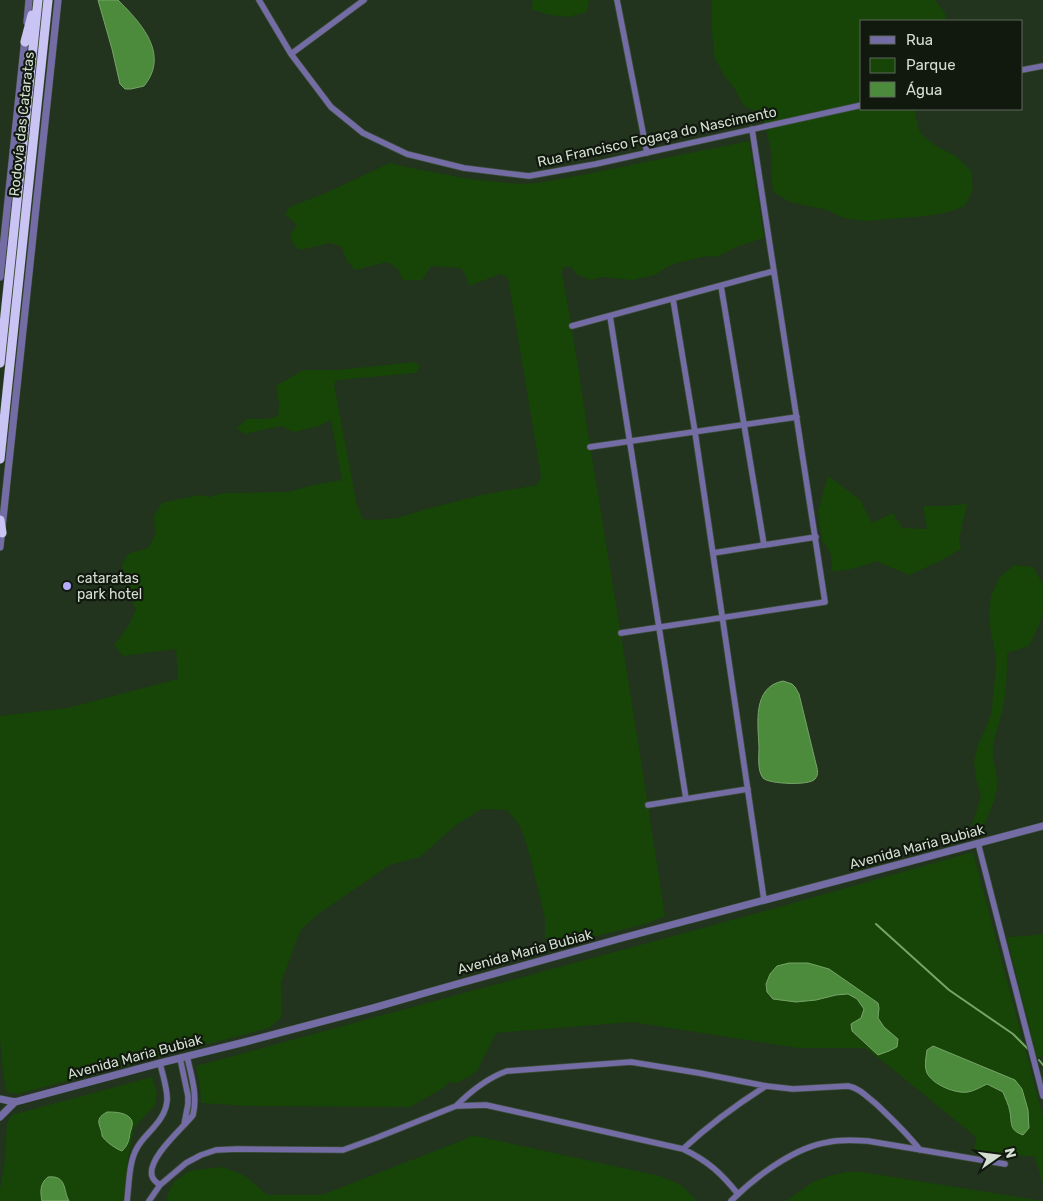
<svg xmlns="http://www.w3.org/2000/svg" width="1043" height="1201" font-family="Rubik,sans-serif">
	<style>
		.green { fill: #174507 }
		.water { fill: #4d8b3c; stroke: #76a469 }
		.lines { fill: none; stroke-linecap: round; stroke-linejoin: round }
		.stream { stroke: #76a469; stroke-width: 2 }
		.minor-casing { stroke: #3e4f3b; stroke-width: 7 }
		.tertiary-casing { stroke: #3e4f3b; stroke-width: 8 }
		.trunk-casing { stroke: #3e4f3b; stroke-width: 10 }
		.minor { stroke: #746da5; stroke-width: 5.5 }
		.tertiary { stroke: #746da5; stroke-width: 7 }
		.trunk { stroke: #cac4f5; stroke-width: 9 }
		.poi-dot { fill: #b5acf8; stroke: #11190f; stroke-width: 2 }
		.labels { text-anchor: middle; dominant-baseline: central; stroke-width: 4.5; stroke-linejoin: round; paint-order: stroke }
		.street-label { font-size: 14px; fill: #d4dfd2; stroke: #11190f }
		.poi-label { font-size: 14px; fill: #d4dfd2; stroke: #11190f; text-anchor: start }
	</style>
	<rect width="100%" height="100%" fill="#22331e"/>
	<!-- green -->
	<path class="green" d="M533 0H589L587 12 568 17 550 15 531 9Z
		M712 0H935L945 13 946 21H862V109H914L920 133 937 147 956 156 971 171 973 189 965 206 945 213 926 216 865 221 844 218 827 210 790 202 773 192 771 172V150L762 114 744 106 734 88 723 74 714 56 712 32Z
		M749 141 764 238 736 247 717 257 706 256 677 263 667 267 655 275 632 280 602 277 591 280 576 274 574 270 570 267H563L562 273C574 337 583 400 593 464 618 614 642 765 665 916L649 923 561 945H550L545 937V919L529 852 520 826 507 810 482 809 456 825 420 857 390 865 318 914 300 931 281 983 282 1017 269 1028 17 1094 7 1092C2 1075 2 1057 0 1039V716L67 708 178 679 176 649 123 656 114 645 129 625 136 609 125 586 126 577 122 565 128 554 148 548 155 535 154 516 162 503 199 495 209 497 224 493 288 492 313 485 342 480 331 420 319 426 294 432 281 426 244 434 237 428 247 419H266L278 416 279 403 276 386 303 370H338L414 362 420 366 416 373 337 380 334 384 356 501 362 519 376 520 397 518 423 510 481 495 537 485 541 476 508 278 500 274 469 286 466 276 461 268 431 266 422 280H403L398 269 387 262 355 270 346 260 342 247 330 243 300 250 293 244 290 235 297 225 285 214 290 207 328 192 390 163 406 167 469 179 520 184 538 183 587 174Z
		M828 476 860 500 872 523 893 513 902 528 927 529 923 506H943L967 504 959 540 961 549 938 562 909 575 876 561C864 566 844 572 831 571L832 562 830 552 822 540 818 512Z
		M1014 565 1033 567 1043 584V613L1039 625 1029 646 1007 653C1007 673 1007 693 1002 712 999 725 994 736 993 750 992 762 999 776 997 788 996 800 988 815 984 825H972L981 797 976 779 974 761 978 744 986 728 992 711 993 691 996 672 995 653 991 634 989 616 991 596 999 578Z
		M973 852 1043 1117V1185L1035 1157 974 1150 976 1137 885 1063 865 1048H798L632 1022 496 1033 477 1071 470 1076 458 1083 449 1082 443 1088 410 1107 249 1106 201 1103 200 1084 196 1066 754 914Z
		M1043 934V1056L1037 1058 1007 937 1026 936Z
		M152 1077 157 1093 155 1105 134 1128 128 1159 123 1201H1L0 1200V1189L5 1160 7 1124 12 1115Z
		M473 1136 481 1137 660 1176 681 1185 697 1201H166L170 1189 175 1181 188 1172 196 1170 223 1167 241 1174 248 1178 267 1195H322Z
		M846 1172H862L1043 1201H786L813 1182 829 1176Z"/>
	<!-- water -->
	<path class="water" d="M98 0H118C141 23 170 54 144 86L131 89H125L120 84 112 49Z
		M783 681 792 684 795 687 799 694 817 768C818 772 818 776 815 779 810 786 768 784 763 778 757 770 759 756 759 747 758 724 752 687 783 681Z
		M789 963H808L829 969 878 1003 879 1008 878 1018 884 1027 898 1039 897 1047 889 1051 878 1055 852 1031 851 1024 861 1018 864 1009 857 999 848 994 836 995 816 1000 796 1002 773 999 767 992 766 984 770 974 777 966Z
		M933 1046 1015 1080 1022 1089 1028 1110 1029 1128 1023 1135C1009 1130 1012 1124 1010 1112 1009 1105 1005 1098 1003 1092L987 1084C981 1087 974 1091 968 1092 956 1094 933 1085 927 1073 924 1066 926 1058 927 1050Z
		M107 1112C115 1112 128 1112 132 1121 133 1125 131 1129 130 1133 129 1141 128 1145 122 1151 116 1149 106 1142 102 1136 102 1126 92 1120 107 1112Z
		M48 1177C67 1175 63 1190 69 1201H42C40 1192 40 1183 48 1177Z"/>
	<g class="lines">
		<!-- stream -->
		<path class="stream" d="M876 924 949 990 1013 1034 1028 1049
			M1039 1060 1043 1065"/>
		<defs>
			<path id="minor" d="M259 0 291 54 331 107 363 133 407 154 464 168 529 176 596 164 862 105
				M617 0 647 153
				M291 54 364 0
				M1022 70 1043 66
				M721 286 764 545
				M673 299 695 432 764 900
				M610 316 686 799
				M572 326 774 271
				M590 447 797 417
				M713 553 816 537
				M621 633 825 602 752 129
				M648 805 748 789
				M978 843 1043 1096
				M180 1058 188 1096V1104L184 1125
				M456 1106C471 1091 487 1078 507 1071L631 1062 699 1073 766 1086 793 1089 848 1086C859 1088 866 1096 875 1103 891 1118 906 1132 920 1150
				M683 1149C709 1125 736 1105 766 1086
				M160 1185C157 1183 153 1180 152 1176 147 1158 183 1128 193 1115 198 1095 191 1075 187 1056
				M127 1201C129 1185 129 1161 137 1148 141 1140 148 1134 154 1127 175 1104 166 1090 160 1063
				M149 1201 160 1185 186 1163 201 1155 216 1150 237 1149 343 1150 376 1138 456 1106 486 1105 683 1149C708 1161 721 1173 738 1194
				M731 1201C756 1176 795 1147 829 1142 842 1139 855 1140 868 1141L1005 1164"/>
			<path id="tertiary" d="M27 22 29 0
				M0 277 25 38
				M0 547 58 0
				M0 1099 15 1102 160 1063 245 1042 373 1008 432 991 622 938 1043 826
				M0 1117 15 1102"/>
			<path id="trunk" d="M25 42 32 15
				M0 363 38 0
				M0 459 48 0
				M0 520 2 533"/>
		</defs>
		<!-- minor casing -->
		<use href="#minor" class="minor-casing"/>
		<!-- tertiary casing -->
		<use href="#tertiary" class="tertiary-casing"/>
		<!-- trunk casing -->
		<use href="#trunk" class="trunk-casing"/>
		<!-- minor -->
		<use href="#minor" class="minor"/>
		<!-- tertiary -->
		<use href="#tertiary" class="tertiary"/>
		<!-- trunk -->
		<use href="#trunk" class="trunk"/>
	</g>
	<!-- markers -->
	<circle class="poi-dot" cx="67" cy="586" r="5"/>
	<g class="labels">
		<!-- street labels -->
		<g class="street-label">
			<text transform="translate(22 124) rotate(-84)">Rodovía das Cataratas</text>
			<text transform="translate(657 137) rotate(-12)">Rua Francisco Fogaça do Nascimento</text>
			<text transform="translate(917 847) rotate(-15)">Avenida Maria Bubiak</text>
			<text transform="translate(525 952) rotate(-15)">Avenida Maria Bubiak</text>
			<text transform="translate(135 1057) rotate(-15)">Avenida Maria Bubiak</text>
		</g>
		<!-- poi labels -->
		<g class="poi-label">
			<text x="77" y="578">cataratas<tspan x="77" dy="16">park hotel</tspan></text>
		</g>
	</g>
	<!-- legend -->
	<rect x="860" y="20" width="162" height="90" fill="#11190f" stroke="#5f685d"/>
	<rect x="870" y="36" width="25" height="8" fill="#746da5" stroke="#5f685d"/>
	<text x="906" y="45" font-size="15" fill="#d4dfd2">Rua</text>
	<rect x="870" y="58" width="25" height="15" fill="#174507" stroke="#5f685d"/>
	<text x="906" y="70" font-size="15" fill="#d4dfd2">Parque</text>
	<rect x="870" y="82" width="25" height="15" fill="#4d8b3c" stroke="#5f685d"/>
	<text x="906" y="95" font-size="15" fill="#d4dfd2">Água</text>
	<!-- north arrow -->
	<g transform="translate(998 1156) rotate(76)" stroke="#11190f" stroke-width="4" paint-order="stroke">
	<path d="M0-4L9 19L0 12L-9 19Z" fill="#d4dfd2"/>
	<text y="-8" font-size="14" font-weight="bold" text-anchor="middle" fill="#d4dfd2">N</text>
	</g>
</svg>
